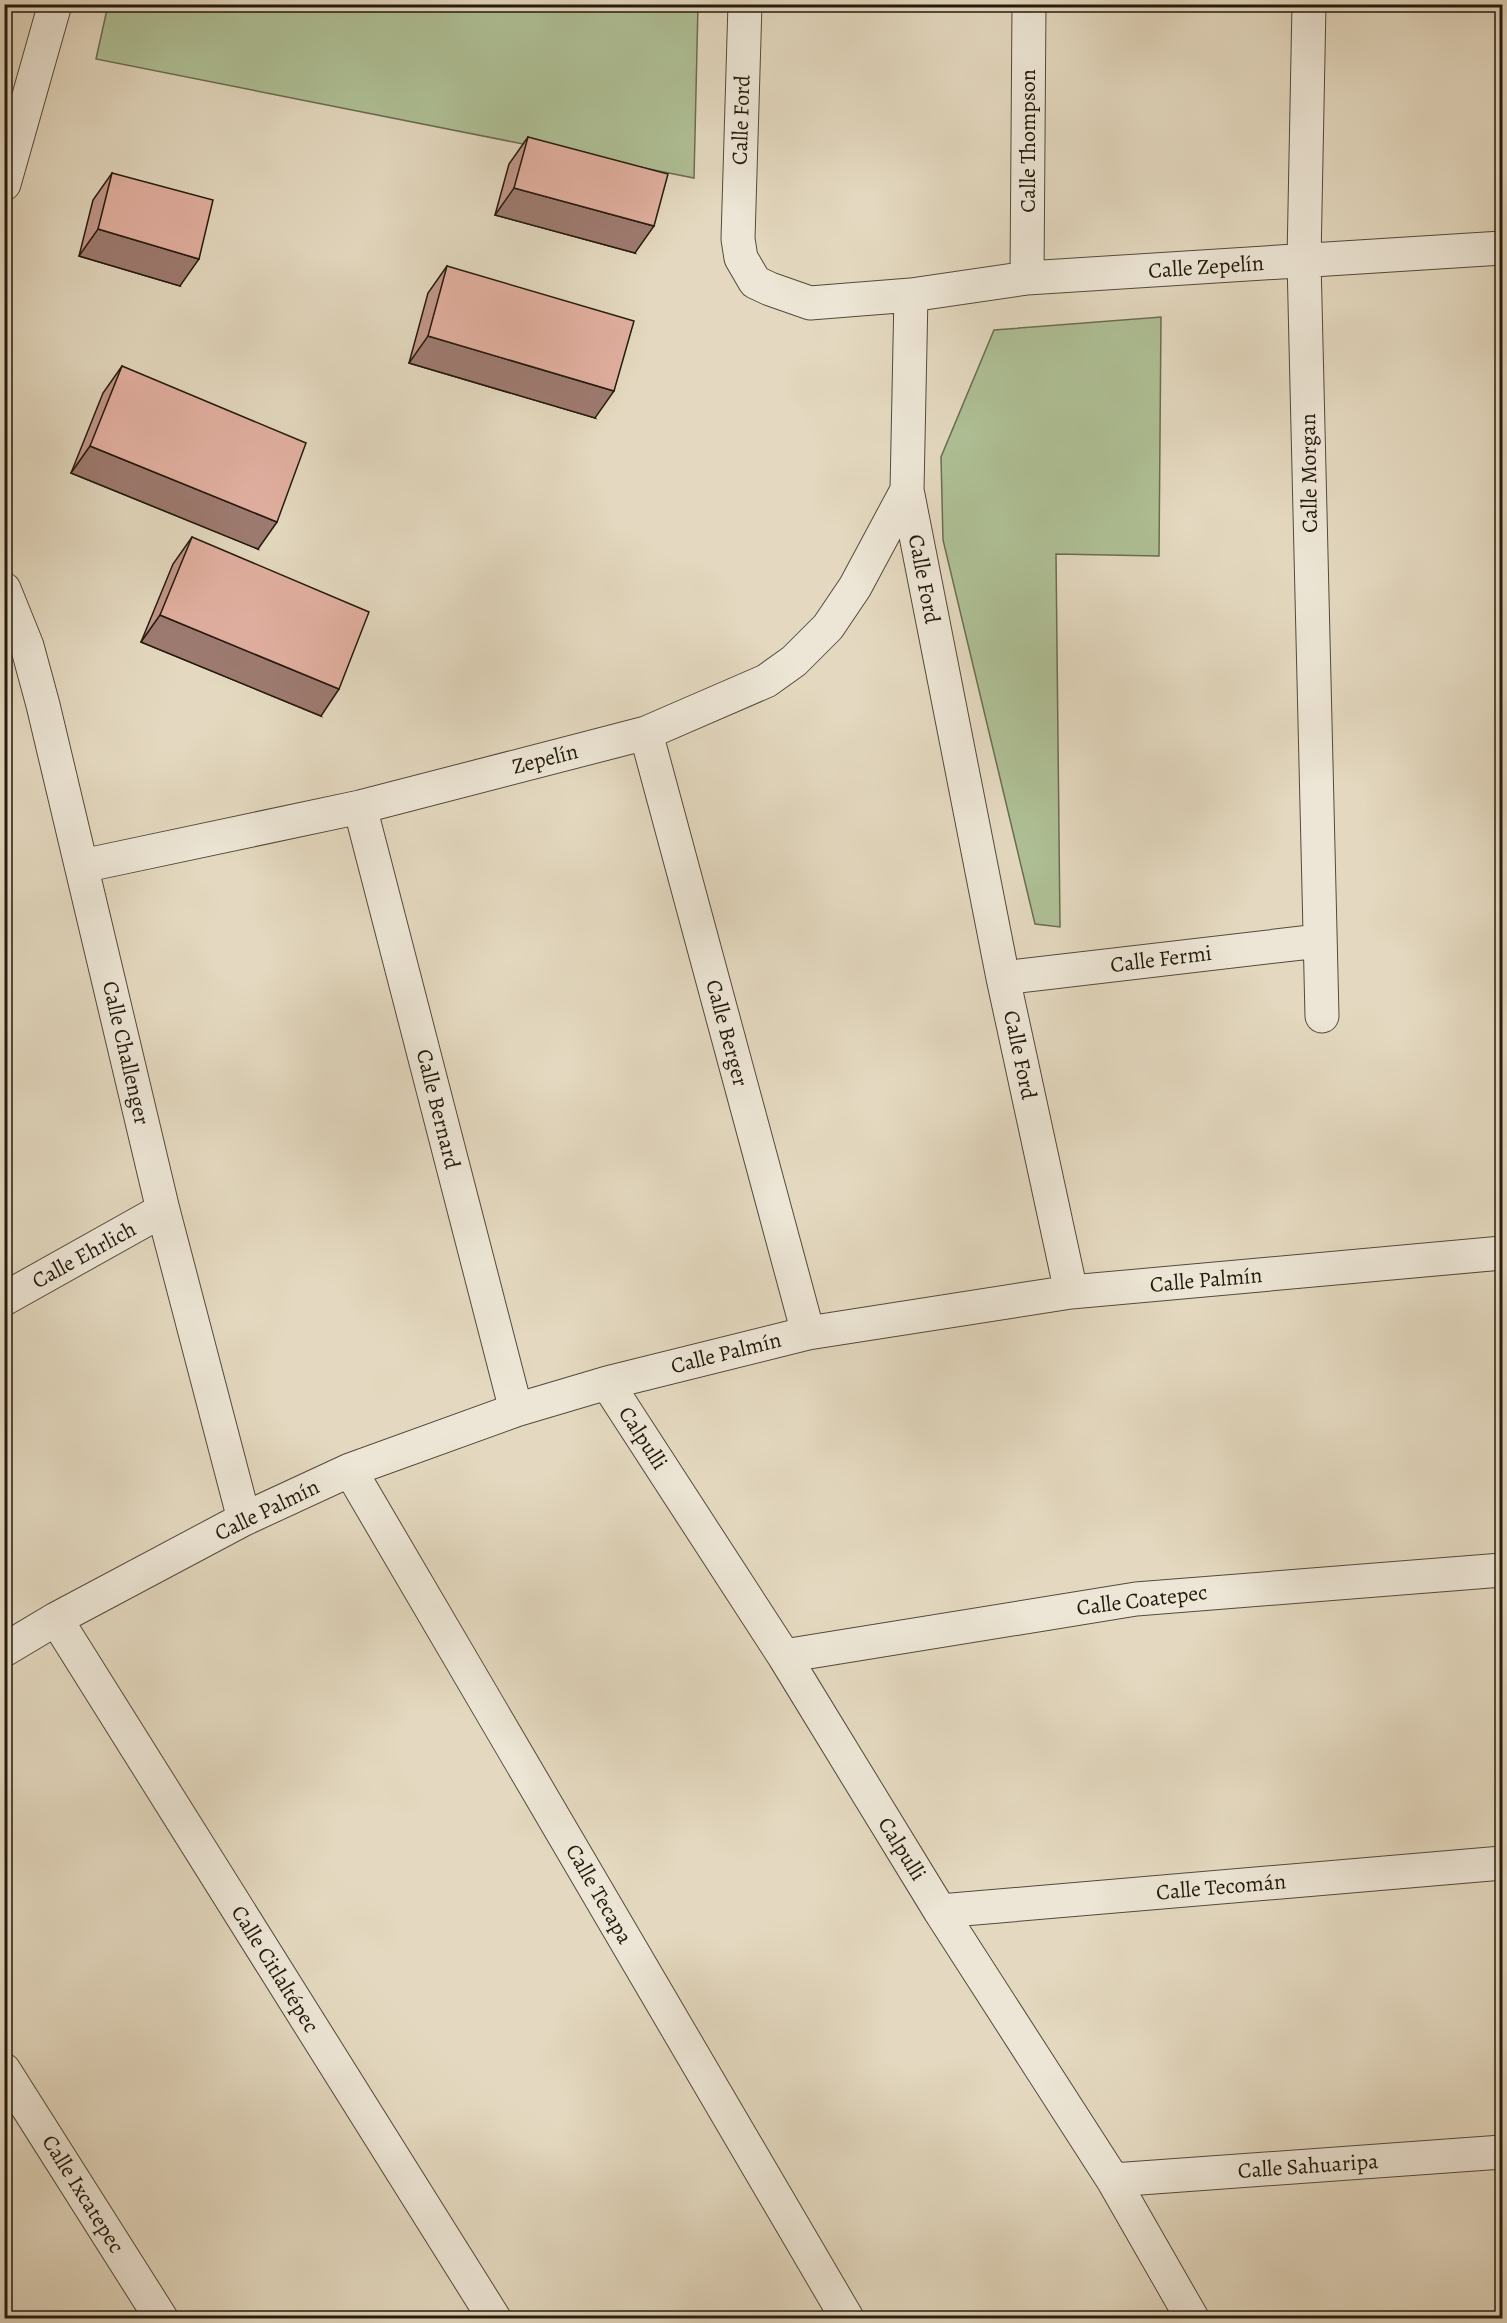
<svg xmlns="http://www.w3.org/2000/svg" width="1507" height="2323" font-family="Alegreya,serif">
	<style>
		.green { fill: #afc096; stroke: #6a6d52; stroke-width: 1.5 }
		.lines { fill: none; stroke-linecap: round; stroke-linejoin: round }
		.minor-casing { stroke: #544a3a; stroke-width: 35 }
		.minor { stroke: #ede6d6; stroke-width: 33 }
		.wall { fill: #c2978a; stroke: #241a0d; stroke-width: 1.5 }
		.shaded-wall { fill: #9e7b71; stroke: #241a0d; stroke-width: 1.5 }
		.building { fill: #e2b0a1; stroke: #241a0d; stroke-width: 1.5 }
		.labels { text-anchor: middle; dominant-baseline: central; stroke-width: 6; stroke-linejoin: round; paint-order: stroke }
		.street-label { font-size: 22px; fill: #241a0d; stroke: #ede6d6 }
	</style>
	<rect width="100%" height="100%" fill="#e4d9c0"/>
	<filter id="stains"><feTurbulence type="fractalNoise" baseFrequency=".00333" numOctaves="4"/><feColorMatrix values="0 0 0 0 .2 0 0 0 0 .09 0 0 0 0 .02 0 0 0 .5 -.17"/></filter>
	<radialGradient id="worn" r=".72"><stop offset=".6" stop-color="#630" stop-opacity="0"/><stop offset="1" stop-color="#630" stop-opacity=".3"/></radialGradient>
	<!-- green -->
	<path class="green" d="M108 5H698L694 178 96 59Z
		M1161 317 1159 556 1056 554 1060 927 1035 924 943 540 941 457 994 330Z"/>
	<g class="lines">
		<defs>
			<path id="minor" d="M745 4 738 239 741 258 755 282 770 289 810 303 911 295 1027 278 1502 248
				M1309 4 1304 260 1322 1016
				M4 184 55 4
				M1027 278 1029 4
				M911 295 907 490 1003 978 1071 1292
				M4 589 27 646 43 705 163 1210 244 1519
				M646 733 808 1333
				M360 807 516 1410
				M82 866 360 807 646 733 766 681 794 661 828 627 855 587 907 490
				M1003 978 1319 941
				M4 1299 163 1210
				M607 1383 784 1656 940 1911 1113 2180 1192 2318
				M350 1470 847 2318
				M56 1619 494 2318
				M4 1650 56 1619 244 1519 350 1470 516 1410 607 1383 808 1333 1071 1292 1502 1253
				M784 1656 1136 1599 1502 1570
				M940 1911 1502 1863
				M4 2070 161 2318
				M1113 2180 1502 2152"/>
		</defs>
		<!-- minor casing -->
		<use href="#minor" class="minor-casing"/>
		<!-- minor -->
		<use href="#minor" class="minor"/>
	</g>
	<!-- wall -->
	<path class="wall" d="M528 137 635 253 495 215 509 164Z
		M112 173 180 286 79 256 93 200Z
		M447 266 595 418 409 363 428 293Z
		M122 366 258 549 71 473 103 393Z
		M192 537 321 716 141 642 173 564Z"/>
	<!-- shaded-wall -->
	<path class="shaded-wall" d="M514 188 654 226 635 253 495 215Z
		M98 229 199 259 180 286 79 256Z
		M428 336 614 391 595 418 409 363Z
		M90 446 277 522 258 549 71 473Z
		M160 615 339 689 321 716 141 642Z"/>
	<!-- building -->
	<path class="building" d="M528 137 668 174 654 226 514 188Z
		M112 173 213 200 199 259 98 229Z
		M447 266 634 321 614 391 428 336Z
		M122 366 306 443 277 522 90 446Z
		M192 537 369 612 339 689 160 615Z"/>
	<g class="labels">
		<!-- street labels -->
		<g class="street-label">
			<text transform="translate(741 120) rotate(-88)">Calle Ford</text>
			<text transform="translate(1028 141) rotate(-90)">Calle Thompson</text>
			<text transform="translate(1206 267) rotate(-4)">Calle Zepelín</text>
			<text transform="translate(1309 473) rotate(-91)">Calle Morgan</text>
			<text transform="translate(924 579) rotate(79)">Calle Ford</text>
			<text transform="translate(545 759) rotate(-14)">Zepelín</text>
			<text transform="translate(1161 959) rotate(-7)">Calle Fermi</text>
			<text transform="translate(727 1033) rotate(75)">Calle Berger</text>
			<text transform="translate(126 1053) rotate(77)">Calle Challenger</text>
			<text transform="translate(1020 1055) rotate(78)">Calle Ford</text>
			<text transform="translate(438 1109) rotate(76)">Calle Bernard</text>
			<text transform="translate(84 1255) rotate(-29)">Calle Ehrlich</text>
			<text transform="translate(1206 1280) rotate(-5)">Calle Palmín</text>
			<text transform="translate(726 1353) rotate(-14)">Calle Palmín</text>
			<text transform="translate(643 1438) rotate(57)">Calpulli</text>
			<text transform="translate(267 1510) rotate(-26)">Calle Palmín</text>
			<text transform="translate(1142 1600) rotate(-7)">Calle Coatepec</text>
			<text transform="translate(902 1849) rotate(58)">Calpulli</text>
			<text transform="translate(1221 1887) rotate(-5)">Calle Tecomán</text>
			<text transform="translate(599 1894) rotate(60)">Calle Tecapa</text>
			<text transform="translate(275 1969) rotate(58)">Calle Citlaltépec</text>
			<text transform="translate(1308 2166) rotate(-4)">Calle Sahuaripa</text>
			<text transform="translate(83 2194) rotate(58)">Calle Ixcatepec</text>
		</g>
	</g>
	<!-- margin -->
	<rect width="1507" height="2323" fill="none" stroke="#e4d9c0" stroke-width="24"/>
	<rect x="6" y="6" width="1495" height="2311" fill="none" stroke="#241a0d" stroke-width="3"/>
	<rect x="12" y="12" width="1483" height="2299" fill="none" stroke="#241a0d" stroke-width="1.5"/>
	<rect width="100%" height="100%" filter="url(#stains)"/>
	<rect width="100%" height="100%" fill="url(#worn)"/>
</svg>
